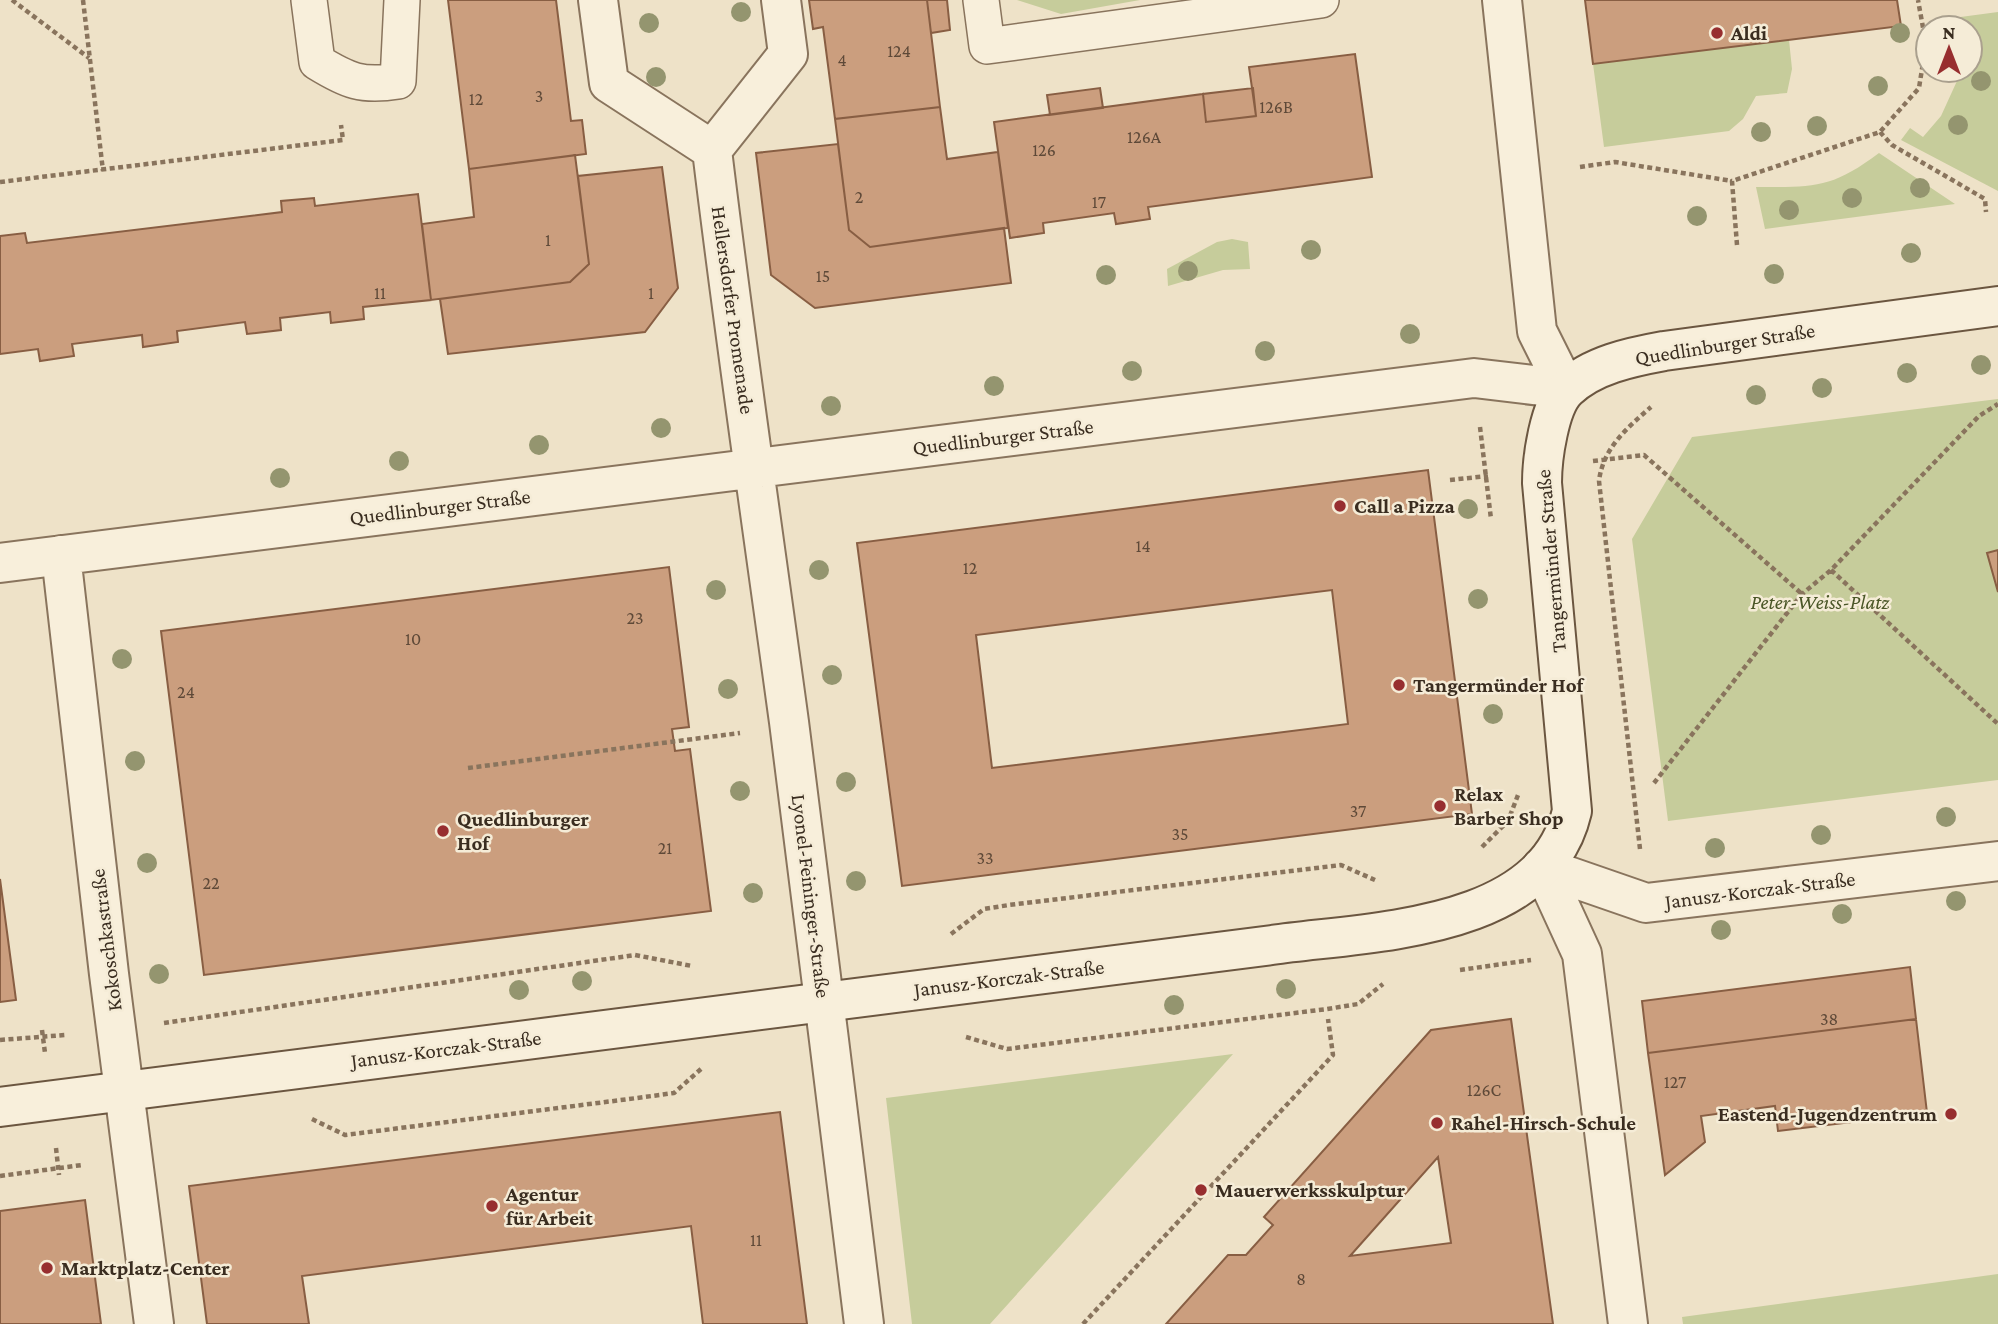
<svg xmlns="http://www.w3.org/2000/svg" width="1998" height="1324" font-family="'Crimson Pro',serif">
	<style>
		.green { fill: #c6cc9b }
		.building { fill: #cb9e7e; stroke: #885e43; stroke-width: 2; fill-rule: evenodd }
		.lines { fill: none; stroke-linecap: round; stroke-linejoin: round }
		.lane-casing { stroke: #89745d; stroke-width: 38 }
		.street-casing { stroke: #89745d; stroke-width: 42 }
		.secondary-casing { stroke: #6b5640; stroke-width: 42 }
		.path { stroke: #89745d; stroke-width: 4.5; stroke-dasharray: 5 3.5; stroke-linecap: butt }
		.lane { stroke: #f8efdb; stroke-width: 35 }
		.street { stroke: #f8efdb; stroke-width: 38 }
		.secondary { stroke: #f8efdb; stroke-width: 38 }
		.tree { fill: #94956f }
		.poi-dot { fill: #972e2f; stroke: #f5ecd7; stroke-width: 2.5 }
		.labels { text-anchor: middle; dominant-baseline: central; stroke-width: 5; stroke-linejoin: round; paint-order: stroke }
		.number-label { font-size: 18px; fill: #5e4938 }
		.poi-label { font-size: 21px; font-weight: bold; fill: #3a2d20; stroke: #f5ecd7; text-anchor: start }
		.street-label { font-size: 21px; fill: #3a2d20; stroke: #f5ecd7 }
		.park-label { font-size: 21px; font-style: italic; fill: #4a5627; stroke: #f5ecd7 }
	</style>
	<rect width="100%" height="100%" fill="#eee2c8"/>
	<!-- green -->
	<path class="green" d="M1017 0H1140L1061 14Z
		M1998 12V191L1901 140 1910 128 1923 137 1941 116 1962 70H1970V28H1953V18Z
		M1789 40 1792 69 1787 93 1756 96 1743 119 1729 131 1604 147 1593 64Z
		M1879 153 1955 204 1765 229 1756 187C1814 187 1831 189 1879 153Z
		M1232 239 1248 242 1250 269 1223 270 1168 286 1167 269 1217 242Z
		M1998 399V780L1668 821 1632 539 1692 437Z
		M1233 1054 990 1324H912L886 1098Z
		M1998 1274V1324H1683L1682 1317Z"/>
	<!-- building -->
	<path class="building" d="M448 0H556L571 121 582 120 586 154 469 169Z
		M809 0H927L940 107 835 119 823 27 813 29Z
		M927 0H947L950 30 931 33Z
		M1585 0H1897L1901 26 1593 64Z
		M1355 54 1372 177 1148 207 1150 219 1116 224 1114 213 1043 223 1044 233 1010 238 994 122 1203 94 1206 122 1256 116 1249 67Z
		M1100 88 1103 108 1050 115 1047 95Z
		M1253 88 1256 116 1206 122 1203 94Z
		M940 107 947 159 998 152 1008 228 870 247 849 230 835 119Z
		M838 144 849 230 870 247 1004 228 1011 283 815 308 771 275 756 153Z
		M575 155 589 264 570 282 431 300 422 224 474 217 469 169Z
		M662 167 678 288 645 332 448 354 440 299 570 282 589 264 578 176Z
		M418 194 431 300 363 307 364 319 331 323 330 312 280 318 281 330 247 334 245 322 177 331 178 342 143 347 142 335 72 344 74 356 40 361 38 349 0 354V236L25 233 27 243 282 212 281 201 314 198 315 206Z
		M1428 470 1472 814 902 886 857 543ZM1332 590 1348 724 992 768 976 635Z
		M1998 550V592L1987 553Z
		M669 567 689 727 672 729 675 751 690 749 711 911 204 975 161 631Z
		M0 879 16 1000 0 1002Z
		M1910 967 1916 1019 1648 1053 1642 1001Z
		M1511 1019 1553 1324H1166L1228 1255H1246L1273 1225 1264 1217 1431 1030ZM1438 1157 1451 1243 1350 1256Z
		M1916 1019 1927 1113 1778 1131 1775 1106 1701 1116 1705 1142 1665 1175 1648 1053Z
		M780 1112 807 1324H703L691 1226 302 1276 309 1324H207L189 1186Z
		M85 1200 101 1324H0V1211Z"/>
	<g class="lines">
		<defs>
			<path id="lane" d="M309 0 317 62C348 81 362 87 398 81L402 0
				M981 0 987 46 1321 0"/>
			<path id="street" d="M598 0 609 83 712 150
				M781 0 788 54 712 150C735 341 763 531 789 722 815 923 839 1123 864 1324
				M1502 0 1537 331 1566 389
				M61 555 109 974 154 1324
				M0 563 1474 378 1566 389
				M1542 867 1582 954 1628 1324
				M1542 867 1646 903 1998 861"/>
			<path id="secondary" d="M0 1107 1272 945C1370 931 1544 932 1572 811L1542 483C1542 459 1549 406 1567 389 1592 365 1631 357 1664 351L1998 306"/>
		</defs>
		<!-- lane casing -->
		<use href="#lane" class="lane-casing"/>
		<!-- street casing -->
		<use href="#street" class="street-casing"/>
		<!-- secondary casing -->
		<use href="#secondary" class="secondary-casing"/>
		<!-- path -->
		<path class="path" d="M12 0 89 58
			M83 0 103 171
			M1880 132 1892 145 1985 199 1986 212
			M1580 167 1615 162 1732 181
			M0 182 343 140 341 125
			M1737 245 1732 181 1880 132 1919 88 1926 44 1918 0
			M1480 427 1491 519
			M1593 461 1644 455 1802 594
			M1450 480 1488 476
			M1831 570 1998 724
			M468 768 740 733
			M1654 783 1802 594 1831 570 1979 416 1998 404
			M1482 847 1508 821 1518 795
			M1640 849 1599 481C1603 448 1627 428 1651 407
			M951 934 984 909 1009 905 1341 865 1375 880
			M1460 970 1531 960
			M164 1023 635 955 692 966
			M42 1030 45 1053
			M966 1037 1007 1049 1327 1009 1358 1004 1383 984
			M0 1040 65 1035
			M312 1119 345 1135 637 1098 674 1093 701 1069
			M56 1148 59 1175
			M0 1176 82 1165
			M1083 1324 1333 1055 1328 1019"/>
		<!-- lane -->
		<use href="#lane" class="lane"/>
		<!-- street -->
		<use href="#street" class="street"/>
		<!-- secondary -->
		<use href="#secondary" class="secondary"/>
	</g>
	<!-- trees -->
	<g class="tree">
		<circle cx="741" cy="12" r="10"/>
		<circle cx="649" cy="23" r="10"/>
		<circle cx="1900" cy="33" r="10"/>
		<circle cx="656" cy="77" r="10"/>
		<circle cx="1981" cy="81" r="10"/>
		<circle cx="1878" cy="86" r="10"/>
		<circle cx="1958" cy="125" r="10"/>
		<circle cx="1817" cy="126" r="10"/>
		<circle cx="1761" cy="132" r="10"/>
		<circle cx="1920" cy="188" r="10"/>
		<circle cx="1852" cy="198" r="10"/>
		<circle cx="1789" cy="210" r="10"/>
		<circle cx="1697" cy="216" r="10"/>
		<circle cx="1311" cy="250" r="10"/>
		<circle cx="1911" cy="253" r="10"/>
		<circle cx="1188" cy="271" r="10"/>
		<circle cx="1774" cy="274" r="10"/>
		<circle cx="1106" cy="275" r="10"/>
		<circle cx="1410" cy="334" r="10"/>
		<circle cx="1265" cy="351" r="10"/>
		<circle cx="1981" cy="365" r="10"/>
		<circle cx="1132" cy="371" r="10"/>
		<circle cx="1907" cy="373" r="10"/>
		<circle cx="994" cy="386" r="10"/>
		<circle cx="1822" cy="388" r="10"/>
		<circle cx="1756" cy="395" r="10"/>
		<circle cx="831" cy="406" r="10"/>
		<circle cx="661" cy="428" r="10"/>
		<circle cx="539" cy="445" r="10"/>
		<circle cx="399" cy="461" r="10"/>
		<circle cx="280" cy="478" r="10"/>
		<circle cx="1468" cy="509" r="10"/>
		<circle cx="819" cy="570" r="10"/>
		<circle cx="716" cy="590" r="10"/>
		<circle cx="1478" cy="599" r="10"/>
		<circle cx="122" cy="659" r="10"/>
		<circle cx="832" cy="675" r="10"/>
		<circle cx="728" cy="689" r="10"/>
		<circle cx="1493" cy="714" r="10"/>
		<circle cx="135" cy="761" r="10"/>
		<circle cx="846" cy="782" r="10"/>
		<circle cx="740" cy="791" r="10"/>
		<circle cx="1946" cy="817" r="10"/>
		<circle cx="1821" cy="835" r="10"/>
		<circle cx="1715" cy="848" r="10"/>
		<circle cx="147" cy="863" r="10"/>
		<circle cx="856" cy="881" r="10"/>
		<circle cx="753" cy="893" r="10"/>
		<circle cx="1956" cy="901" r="10"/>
		<circle cx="1842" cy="914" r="10"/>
		<circle cx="1721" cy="930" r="10"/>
		<circle cx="159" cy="974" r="10"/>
		<circle cx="582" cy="981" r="10"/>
		<circle cx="1286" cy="989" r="10"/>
		<circle cx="519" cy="990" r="10"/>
		<circle cx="1174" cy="1005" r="10"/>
	</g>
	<!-- markers -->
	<g class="poi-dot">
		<circle cx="1717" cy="33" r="7"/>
		<circle cx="1340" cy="506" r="7"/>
		<circle cx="1399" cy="685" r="7"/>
		<circle cx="1440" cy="806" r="7"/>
		<circle cx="443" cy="831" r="7"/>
		<circle cx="1951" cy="1114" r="7"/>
		<circle cx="1437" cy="1123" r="7"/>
		<circle cx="1201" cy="1190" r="7"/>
		<circle cx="492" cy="1206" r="7"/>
		<circle cx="47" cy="1268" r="7"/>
	</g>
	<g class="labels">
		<!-- number labels -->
		<g class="number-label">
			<text x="899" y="51">124</text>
			<text x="842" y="60">4</text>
			<text x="539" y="96">3</text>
			<text x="476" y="99">12</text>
			<text x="1276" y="107">126B</text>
			<text x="1144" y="137">126A</text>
			<text x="1044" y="150">126</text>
			<text x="859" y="197">2</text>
			<text x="1099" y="202">17</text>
			<text x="548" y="240">1</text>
			<text x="823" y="276">15</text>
			<text x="380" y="293">11</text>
			<text x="651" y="293">1</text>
			<text x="1143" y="546">14</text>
			<text x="970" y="568">12</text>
			<text x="635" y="618">23</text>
			<text x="413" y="639">10</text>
			<text x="186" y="692">24</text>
			<text x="1358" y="811">37</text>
			<text x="1180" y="834">35</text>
			<text x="665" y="848">21</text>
			<text x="985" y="858">33</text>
			<text x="211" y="883">22</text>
			<text x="1829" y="1019">38</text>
			<text x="1675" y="1082">127</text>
			<text x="1484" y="1090">126C</text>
			<text x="756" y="1240">11</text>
			<text x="1301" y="1279">8</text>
		</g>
		<!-- poi labels -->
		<g class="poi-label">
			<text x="1731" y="33">Aldi</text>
			<text x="1354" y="506">Call a Pizza</text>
			<text x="1413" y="685">Tangermünder Hof</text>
			<text x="1454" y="794">Relax<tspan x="1454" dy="24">Barber Shop</tspan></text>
			<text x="457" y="819">Quedlinburger<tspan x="457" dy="24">Hof</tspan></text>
			<text x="1937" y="1114" text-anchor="end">Eastend-Jugendzentrum</text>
			<text x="1451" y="1123">Rahel-Hirsch-Schule</text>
			<text x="1215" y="1190">Mauerwerksskulptur</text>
			<text x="506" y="1194">Agentur<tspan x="506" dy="24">für Arbeit</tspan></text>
			<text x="61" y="1268">Marktplatz-Center</text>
		</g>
		<!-- street labels -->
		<g class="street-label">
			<text transform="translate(733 310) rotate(82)">Hellersdorfer Promenade</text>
			<text transform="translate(1725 344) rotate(-9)">Quedlinburger Straße</text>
			<text transform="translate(1003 437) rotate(-7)">Quedlinburger Straße</text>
			<text transform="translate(440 507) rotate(-7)">Quedlinburger Straße</text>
			<text transform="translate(1551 561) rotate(-95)">Tangermünder Straße</text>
			<text transform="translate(1760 890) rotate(-7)">Janusz-Korczak-Straße</text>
			<text transform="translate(811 896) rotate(83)">Lyonel-Feininger-Straße</text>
			<text transform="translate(106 940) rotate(-97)">Kokoschkastraße</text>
			<text transform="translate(1009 978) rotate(-7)">Janusz-Korczak-Straße</text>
			<text transform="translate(446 1049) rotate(-7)">Janusz-Korczak-Straße</text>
		</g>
		<!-- park labels -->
		<g class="park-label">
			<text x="1820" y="602">Peter-Weiss-Platz</text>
		</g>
	</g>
	<!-- north arrow -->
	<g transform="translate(1949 49)"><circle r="33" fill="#f5ecd7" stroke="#aaa08e" stroke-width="2"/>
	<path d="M0-5L12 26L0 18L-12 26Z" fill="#972e2f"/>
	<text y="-10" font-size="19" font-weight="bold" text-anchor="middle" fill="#3a2d20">N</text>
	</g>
</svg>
